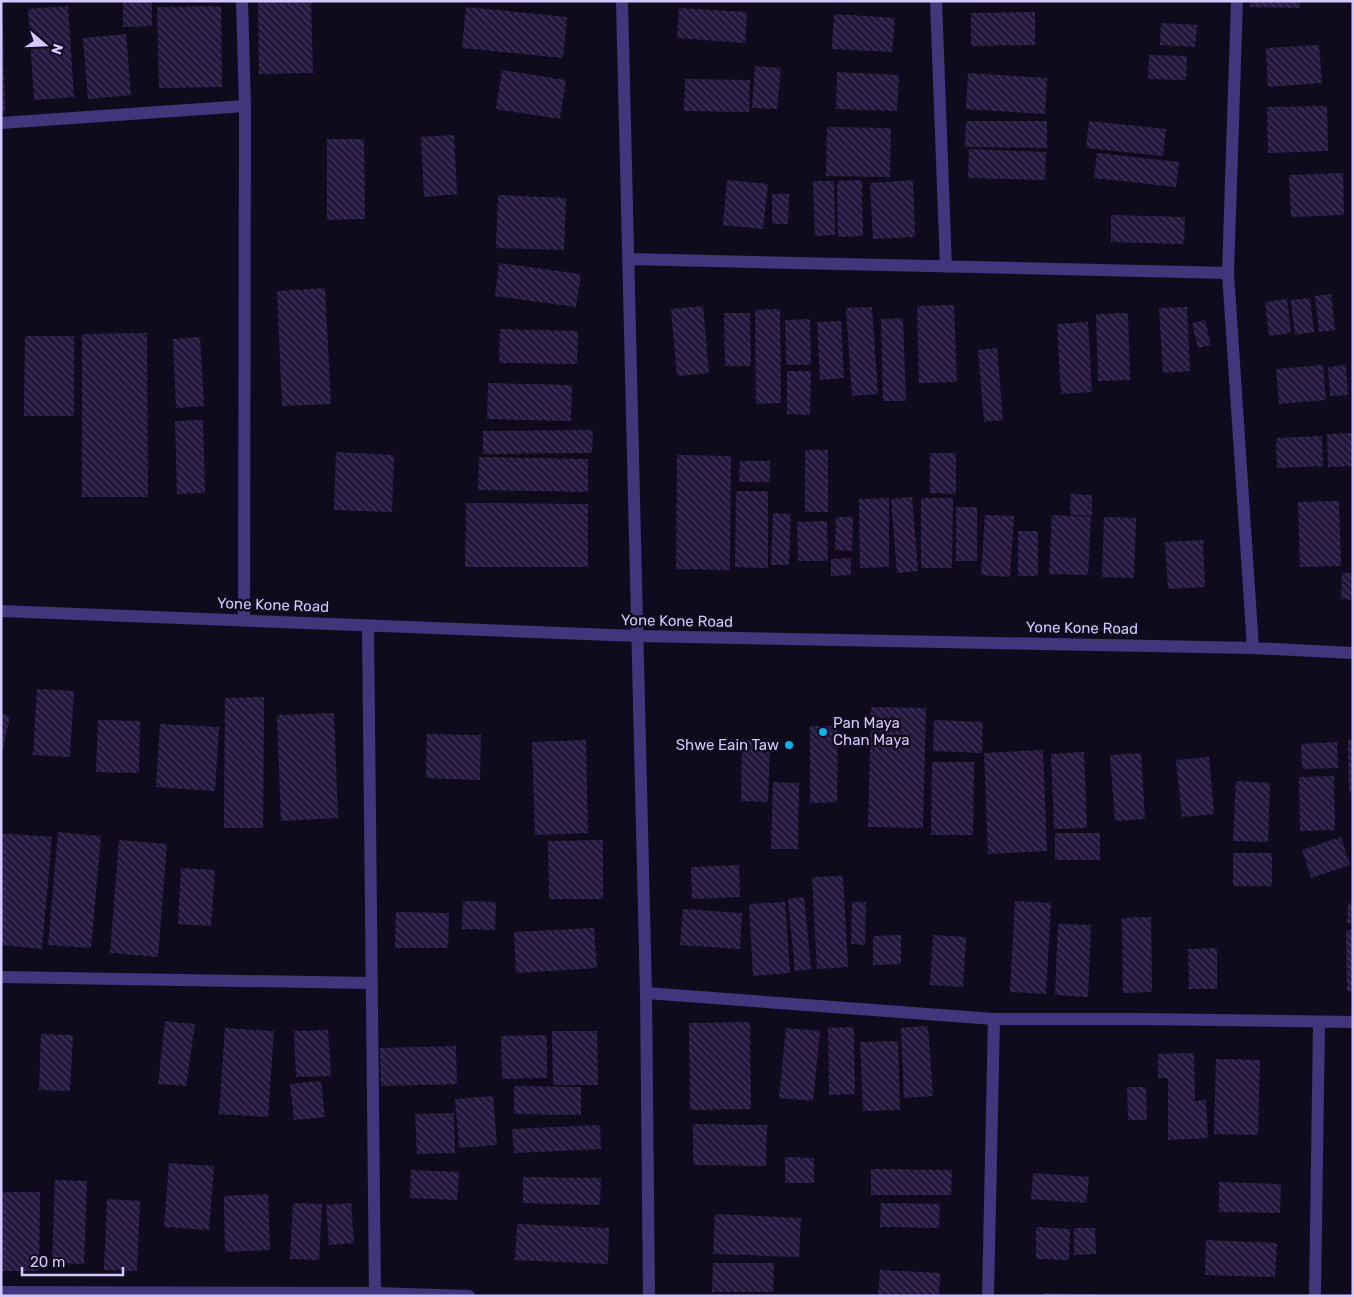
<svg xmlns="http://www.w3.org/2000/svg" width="1354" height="1297" font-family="Rubik,sans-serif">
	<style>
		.building { fill: url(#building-back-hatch) }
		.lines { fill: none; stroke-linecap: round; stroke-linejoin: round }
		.minor { stroke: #42357c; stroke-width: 12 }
		.poi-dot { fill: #00b6f1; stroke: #100b1c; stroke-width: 2 }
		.labels { text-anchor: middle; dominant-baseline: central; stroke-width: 5; stroke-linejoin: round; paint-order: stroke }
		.street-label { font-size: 15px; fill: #d4c6ff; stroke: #100b1c }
		.poi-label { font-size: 15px; fill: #d4c6ff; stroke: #100b1c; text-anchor: start }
	</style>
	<defs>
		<pattern id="building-back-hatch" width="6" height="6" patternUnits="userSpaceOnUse" patternTransform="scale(1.25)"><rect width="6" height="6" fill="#24173d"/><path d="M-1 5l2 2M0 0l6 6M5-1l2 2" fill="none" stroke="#43375a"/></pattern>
	</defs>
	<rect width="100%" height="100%" fill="#100b1c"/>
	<!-- building -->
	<path class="building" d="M123 1H152V26L123 27Z
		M258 1H311L313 73 259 74Z
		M1250 1H1300V8L1250 7Z
		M68 6 74 97 34 100 28 9Z
		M221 6 222 87 159 88 157 7Z
		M466 7 567 17 563 58 462 48Z
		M679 8 747 12 745 43 677 38Z
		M1035 12V45L971 46V13Z
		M834 14 895 18 892 52 832 49Z
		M1 23H3L5 114H1Z
		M1161 23 1197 25 1195 47 1160 45Z
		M126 34 131 95 88 99 83 38Z
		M1319 45 1322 83 1268 87 1266 48Z
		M1149 55 1187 56 1186 80 1148 79Z
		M755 66 781 68 777 109 752 108Z
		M502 70 566 80 560 119 496 109Z
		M837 72 899 75 897 111 836 109Z
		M968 73 1047 78 1045 114 966 109Z
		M685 79 750 80 749 112 684 111Z
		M1327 106 1328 151 1268 153 1267 107Z
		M966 121H1047V148L965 147Z
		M1089 121 1166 129 1163 156 1086 148Z
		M827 127 891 128 890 177 826 176Z
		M454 135 457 194 424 197 421 137Z
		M327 139H364L365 219 327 220Z
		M969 149 1046 152 1045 180 968 178Z
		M1097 153 1179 162 1176 187 1094 178Z
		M1343 173 1344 215 1291 217 1289 175Z
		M727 180 768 184 763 229 723 225Z
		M862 180 863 236 838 237 837 181Z
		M913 180 915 237 873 239 870 183Z
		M813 181H834L835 235 815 236Z
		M772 194H789L788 224H772Z
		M498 195 566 198 564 250 496 248Z
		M1111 215 1185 217 1184 244 1111 242Z
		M499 263 581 274 576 307 495 296Z
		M325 288 331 404 282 406 277 291Z
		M1331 294 1335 330 1319 332 1315 296Z
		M1310 298 1314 332 1295 335 1291 300Z
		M1287 299 1291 333 1269 336 1265 302Z
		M954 305 957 382 919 383 917 306Z
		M703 306 709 373 677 376 671 309Z
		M872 307 878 394 852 396 846 308Z
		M1187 307 1190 371 1163 373 1159 308Z
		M780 309 781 403 756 404 755 310Z
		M724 313H750L751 366H725Z
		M1128 313 1130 380 1098 381 1096 314Z
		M903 318 906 401H883L881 319Z
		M810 319 811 365H786L785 320Z
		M1205 320 1211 345 1198 348 1192 323Z
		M841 321 844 378 820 380 817 322Z
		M1088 322 1092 392 1061 394 1057 324Z
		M500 329 578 331 577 364 499 363Z
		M147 333 148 497H82V334Z
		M25 336H74V416H24Z
		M200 337 204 406 176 408 173 339Z
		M997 348 1003 420 984 422 978 350Z
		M1323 365 1326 400 1279 404 1276 369Z
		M1346 365 1348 395 1330 396 1328 367Z
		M787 371H811L810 415 787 414Z
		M488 383 572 385 571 421 487 419Z
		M203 420 205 493 177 494 175 421Z
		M593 430 592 453 483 454V431Z
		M1353 433V466L1328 467 1327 434Z
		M1322 436 1323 466 1277 468 1276 438Z
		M805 450H828V512H805Z
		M336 452 394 455 392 512 334 510Z
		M930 453H956V494L930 493Z
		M677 455 731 456 730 570 676 569Z
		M479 457 588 459V492L478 490Z
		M740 461H770V482H739Z
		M736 491H768V568L735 567Z
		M1071 494 1092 495V516L1070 515Z
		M912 497 918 571 897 573 891 499Z
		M889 498V567L860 568 859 499Z
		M921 498H953L952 568H921Z
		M1339 501 1341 566 1300 567 1298 502Z
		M466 503 588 504V567H465Z
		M956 507H977V561H956Z
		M773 513 791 514 789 565H771Z
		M985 515 1014 516 1010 577 981 575Z
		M1052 515 1091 517 1088 575 1049 574Z
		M836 517H853L852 551 835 550Z
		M1104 517 1136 518 1134 578 1102 577Z
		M827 521 828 561H798L797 522Z
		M1018 531H1038V576H1018Z
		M1203 540 1205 587 1168 589 1165 542Z
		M851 558V575L831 576V559Z
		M1342 573H1353V600L1341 599Z
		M37 689 74 691 70 757 33 755Z
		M264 697 263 828H224L225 698Z
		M871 707 926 708 923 828 868 827Z
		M334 713 338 818 281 821 277 715Z
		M1 714 10 716 2 753H1Z
		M98 720 140 721 139 773 96 772Z
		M934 720 983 722 982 753 933 751Z
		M160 724 219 727 215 791 156 787Z
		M810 726H838L837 802 810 803Z
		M427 734 481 735 480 780 426 778Z
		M586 740 588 833 535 835 532 742Z
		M742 740 770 741 768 802 741 801Z
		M1348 740H1353V793H1349Z
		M1337 742 1338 768 1302 769 1301 744Z
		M1043 750 1047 851 988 854 984 753Z
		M1084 752 1087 828 1054 829 1051 754Z
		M1141 753 1145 819 1115 821 1110 755Z
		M1209 757 1214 814 1182 817 1176 760Z
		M932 762H974L973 835H931Z
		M1334 776 1335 830 1300 831 1299 777Z
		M1236 781 1270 783 1268 842 1233 841Z
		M773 782 799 783 798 849H771Z
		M58 832 101 836 91 948 48 945Z
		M1 833 52 837 42 949 1 945Z
		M1055 833H1100V860H1055Z
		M1341 837 1350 865 1311 878 1302 850Z
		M119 840 167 844 158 957 110 953Z
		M603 840V899H549L548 841Z
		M1233 853H1272V886H1233Z
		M739 865 740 897 692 899 691 867Z
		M181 868 215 870 211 926 178 924Z
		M843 876 848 967 817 969 812 877Z
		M804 897 811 969 795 971 788 899Z
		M463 901 496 902 495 930 462 929Z
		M1015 901 1051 903 1046 994 1010 992Z
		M785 902 790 973 753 976 749 904Z
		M852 902H866L865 945 851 944Z
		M1348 903H1353V923H1347Z
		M683 909 742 913 740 949 680 945Z
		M396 912 449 913 448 948H395Z
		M1151 917 1152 992 1123 993 1122 918Z
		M1058 924 1091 925 1088 997 1055 995Z
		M594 928 597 968 516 973 514 932Z
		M1346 930H1353V991H1347Z
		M901 935V964L873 965V936Z
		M933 935 966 937 963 987 930 985Z
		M1217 948V989H1189L1188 949Z
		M165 1021 195 1024 186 1086 158 1084Z
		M750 1022 751 1109 690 1110 689 1023Z
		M928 1026 933 1096 904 1098 901 1028Z
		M854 1027 855 1094 829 1095 828 1028Z
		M225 1028 274 1031 268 1117 219 1114Z
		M786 1028 820 1031 813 1101 779 1098Z
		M328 1030 331 1076 296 1077 294 1031Z
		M552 1031H597L598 1085H553Z
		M41 1034 73 1035 70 1091 39 1090Z
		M547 1035V1078L502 1079 501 1036Z
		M898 1041 900 1110 863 1111 860 1042Z
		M456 1046 457 1084 381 1086 380 1048Z
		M1194 1053 1195 1101 1206 1100 1208 1138 1168 1140V1078H1158V1054Z
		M1216 1059 1260 1060 1258 1135 1214 1134Z
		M321 1081 325 1117 294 1120 290 1084Z
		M514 1086 581 1087V1115L514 1114Z
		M1127 1087H1146L1147 1120H1128Z
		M493 1096 497 1145 459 1148 455 1099Z
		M454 1113 455 1153 417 1154 415 1114Z
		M693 1124 767 1125 766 1166 693 1165Z
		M600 1125 601 1149 514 1153 512 1129Z
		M785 1157 814 1158V1183H785Z
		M169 1163 214 1166 209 1230 164 1227Z
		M871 1169 952 1170 951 1195H871Z
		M411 1170 459 1172 457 1200 410 1198Z
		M1033 1173 1089 1177 1086 1203 1031 1199Z
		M523 1177 601 1178 600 1205 523 1203Z
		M55 1180 87 1181 84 1264 52 1263Z
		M1219 1182 1281 1184 1280 1213 1219 1212Z
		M1 1192H40L39 1271H1Z
		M268 1194 270 1250 225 1252 224 1196Z
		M107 1199 140 1201 137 1271 104 1270Z
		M293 1203 322 1204 319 1260 290 1259Z
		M351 1203 354 1243 329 1245 326 1205Z
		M881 1203 940 1204 939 1228 880 1227Z
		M715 1214 801 1218 799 1257 713 1254Z
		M517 1224 609 1228 608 1264 515 1260Z
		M1036 1227 1070 1229 1069 1260 1036 1259Z
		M1074 1228H1095L1096 1254 1074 1255Z
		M1206 1240 1277 1243 1275 1277 1205 1275Z
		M713 1263H774L773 1292H712Z
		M880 1270 940 1273 939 1296H878Z
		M1042 1293 1095 1294V1296H1042Z"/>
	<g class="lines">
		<!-- minor -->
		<path class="minor" d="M242 1 245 106 244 620
			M622 1 646 993 649 1296
			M936 1 946 267
			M1237 1 1228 273 1253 648
			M1 123 245 106
			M628 259 1228 273
			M1 611 638 636 1253 648 1353 653
			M368 626 375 1293
			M1 977 371 983
			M646 993 994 1019H1141L1353 1022
			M1 1292 375 1293 469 1296
			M988 1296 994 1019
			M1315 1296 1319 1023"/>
	</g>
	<!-- markers -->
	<g class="poi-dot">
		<circle cx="823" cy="732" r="5"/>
		<circle cx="789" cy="745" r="5"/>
	</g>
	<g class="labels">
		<!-- street labels -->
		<g class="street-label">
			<text transform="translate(273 605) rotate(2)">Yone Kone Road</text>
			<text transform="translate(677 621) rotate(1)">Yone Kone Road</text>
			<text transform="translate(1082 628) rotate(1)">Yone Kone Road</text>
		</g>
		<!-- poi labels -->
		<g class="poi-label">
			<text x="833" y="723">Pan Maya<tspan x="833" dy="17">Chan Maya</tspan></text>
			<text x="779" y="745" text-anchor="end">Shwe Eain Taw</text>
		</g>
	</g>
	<!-- border -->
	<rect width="1354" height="1297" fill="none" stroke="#d4c6ff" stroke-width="5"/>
	<!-- north arrow -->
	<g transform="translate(45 45) rotate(109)" stroke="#100b1c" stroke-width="4" paint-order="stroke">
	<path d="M0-4L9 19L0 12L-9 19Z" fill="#d4c6ff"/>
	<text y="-8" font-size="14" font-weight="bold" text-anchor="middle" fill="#d4c6ff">N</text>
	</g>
	<!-- scale -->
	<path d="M22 1267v8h101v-8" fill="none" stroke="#d4c6ff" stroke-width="2.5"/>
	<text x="30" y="1267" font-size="15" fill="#d4c6ff" stroke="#100b1c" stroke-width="4" paint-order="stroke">20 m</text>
</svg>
